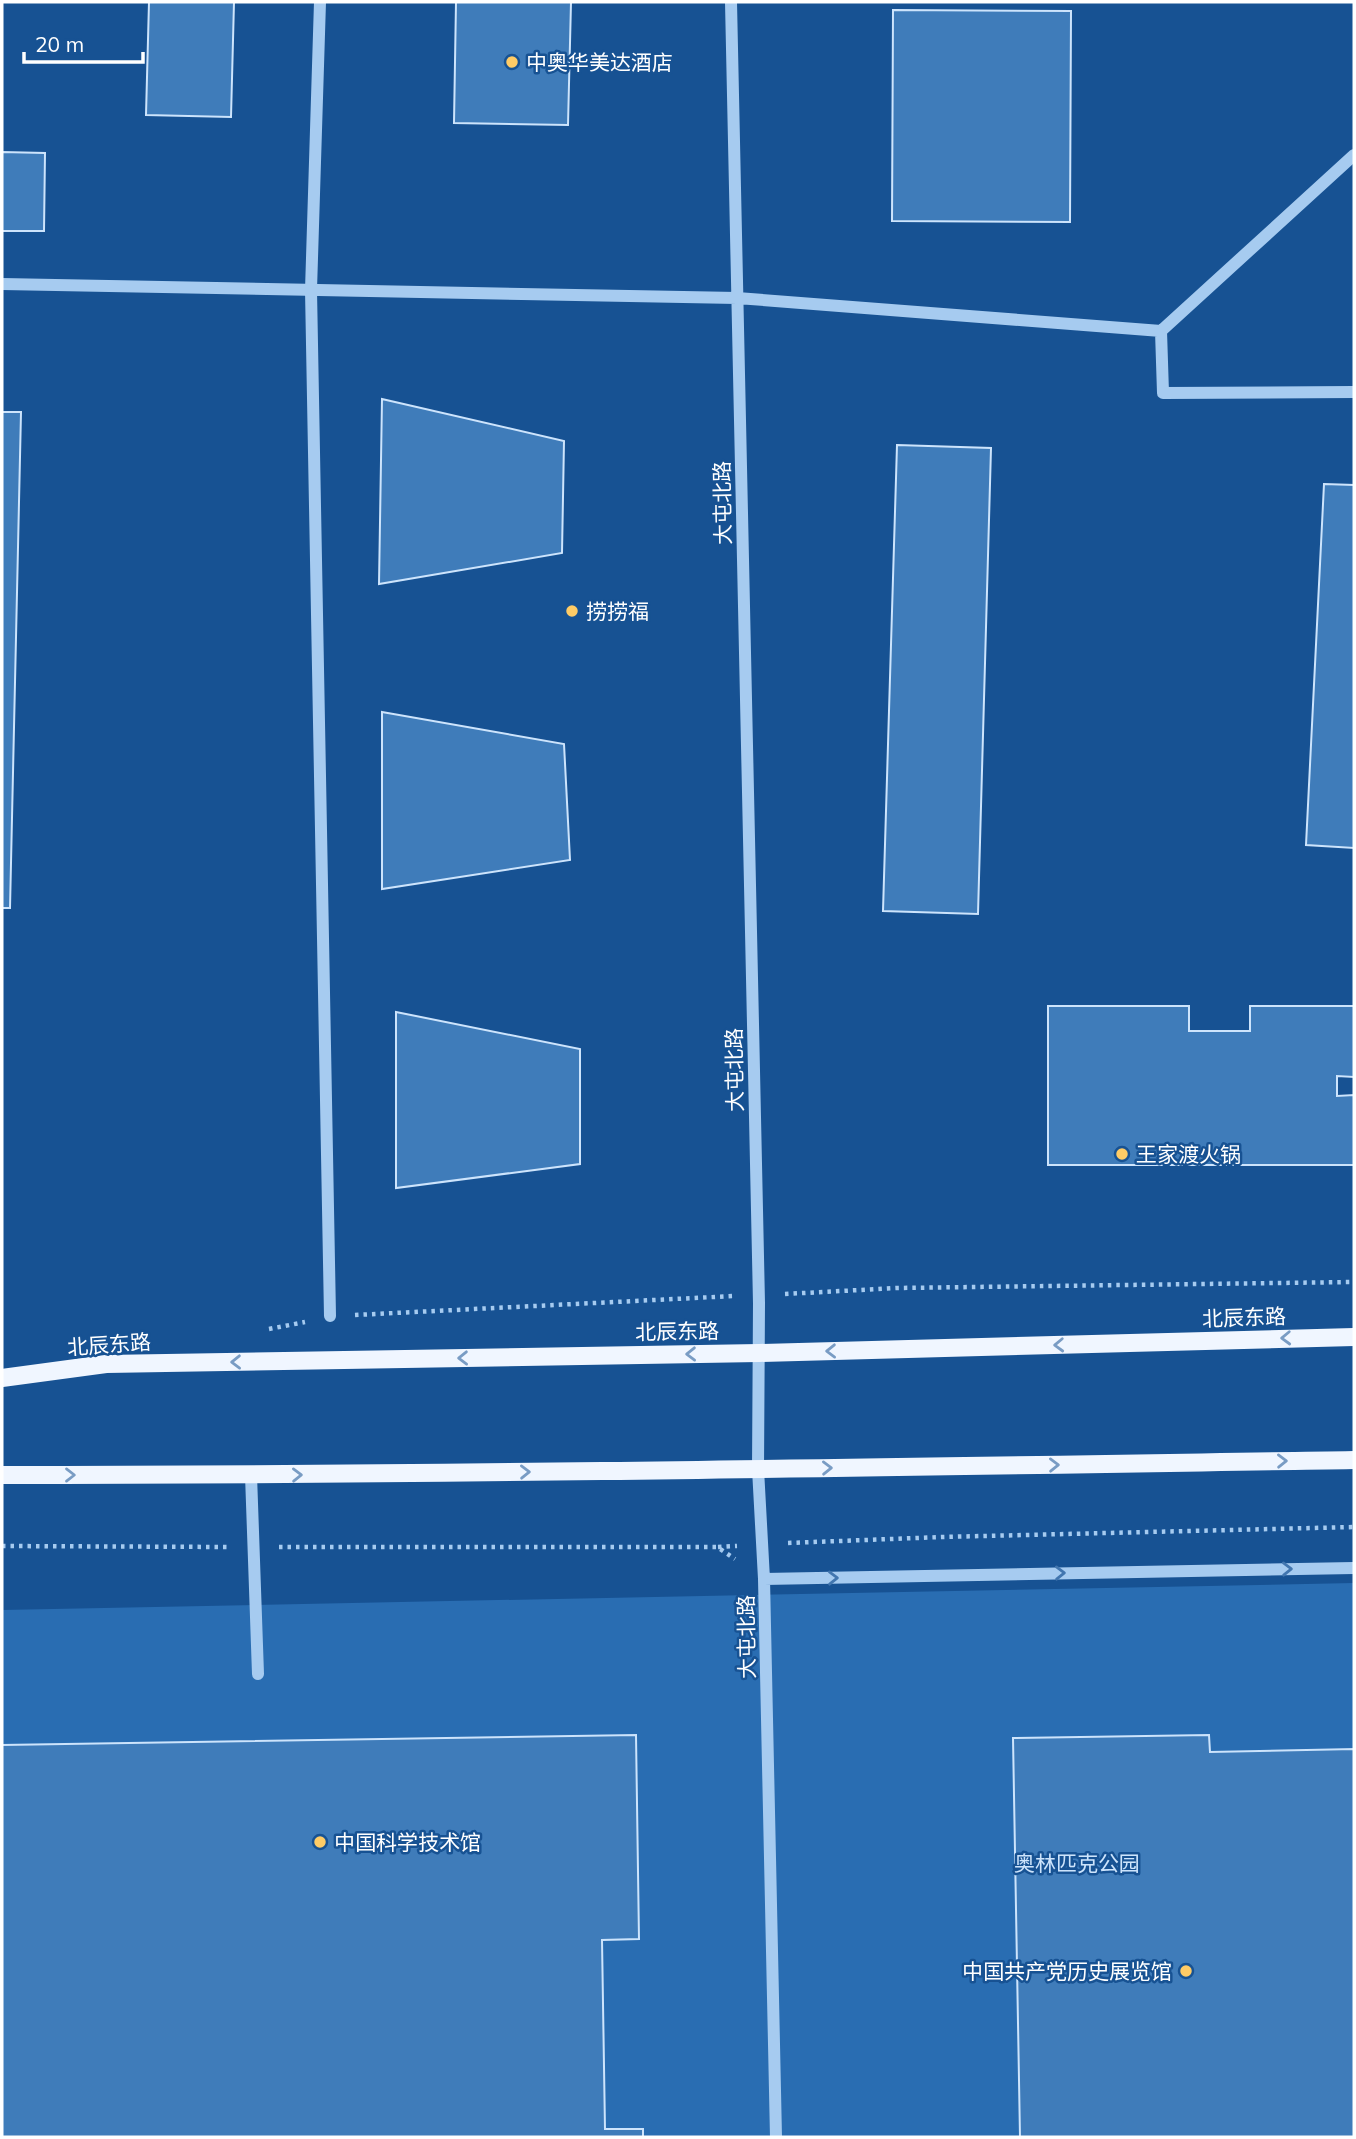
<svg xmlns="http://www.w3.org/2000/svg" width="1356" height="2139" font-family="Mulish,'Noto Sans SC',sans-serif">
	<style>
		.green { fill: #296db2 }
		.building { fill: #3f7cba; stroke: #cde4fc; stroke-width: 2 }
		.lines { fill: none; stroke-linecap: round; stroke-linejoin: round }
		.path { stroke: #a6cbf0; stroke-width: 4.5; stroke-dasharray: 3.5 5; stroke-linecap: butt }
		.minor { stroke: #a6cbf0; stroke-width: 12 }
		.major { stroke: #f0f6ff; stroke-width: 18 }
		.oneway { stroke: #799cc4 }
		.oneway2 { stroke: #4276af }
		.poi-dot { fill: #fc6; stroke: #175293; stroke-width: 2.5 }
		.labels { text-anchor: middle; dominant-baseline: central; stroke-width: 5; stroke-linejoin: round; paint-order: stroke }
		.poi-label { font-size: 21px; fill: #fff; stroke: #175293; text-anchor: start }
		.street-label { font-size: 21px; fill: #fff; stroke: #175293 }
		.park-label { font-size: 21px; fill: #cde4fc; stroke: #175293 }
	</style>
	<rect width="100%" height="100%" fill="#175293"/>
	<!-- green -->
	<path class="green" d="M1354 1583V2137H2V1610Z"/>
	<!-- building -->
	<path class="building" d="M149 2H234L231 117 146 115Z
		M456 2H571L568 125 454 123Z
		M893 10 1071 11 1070 222 892 221Z
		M2 152 45 153 44 231H2Z
		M382 399 564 441 562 553 379 584Z
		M2 412H21L10 908H2Z
		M897 445 991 448 978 914 883 911Z
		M1324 484 1354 485V848L1306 845Z
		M382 712 564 744 570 860 382 889Z
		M1048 1006H1189V1031H1250V1006H1354V1077L1337 1076V1096L1354 1095V1165H1048Z
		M396 1012 580 1049V1164L396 1188Z
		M636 1735 639 1939 602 1940 605 2129H643V2137H2V1745Z
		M1209 1735 1210 1752 1354 1749V2137H1020L1013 1738Z"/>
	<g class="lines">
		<!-- path -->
		<path class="path" d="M785 1294 897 1288 1354 1282
			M355 1315 734 1296
			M269 1329 305 1322
			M788 1543 942 1537 1354 1527
			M2 1546 228 1547
			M279 1547H717L735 1559
			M718 1547 737 1546"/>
		<!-- minor -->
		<path class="minor" d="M320 2 311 290 330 1316
			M731 2 759 1303 758 1469 764 1579 776 2137
			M2 284 737 298 1161 331 1354 155
			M1161 331 1163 393 1354 392
			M251 1475 258 1674
			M764 1579 1354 1568"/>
		<!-- major -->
		<path class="major" d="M2 1378 106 1364 759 1353 1354 1337
			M2 1475C453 1475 903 1467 1354 1460"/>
	</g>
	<!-- one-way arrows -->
	<defs><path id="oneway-chevron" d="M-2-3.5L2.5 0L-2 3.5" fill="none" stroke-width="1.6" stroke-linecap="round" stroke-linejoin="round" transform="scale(1.75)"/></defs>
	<g class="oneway">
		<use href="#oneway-chevron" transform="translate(1286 1338) rotate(178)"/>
		<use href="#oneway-chevron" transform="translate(1059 1345) rotate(178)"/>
		<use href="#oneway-chevron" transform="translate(831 1351) rotate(179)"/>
		<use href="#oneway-chevron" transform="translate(691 1354) rotate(179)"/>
		<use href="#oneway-chevron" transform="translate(463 1358) rotate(179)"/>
		<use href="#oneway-chevron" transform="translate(236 1362) rotate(179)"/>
		<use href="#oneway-chevron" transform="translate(1282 1461) rotate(-1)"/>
		<use href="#oneway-chevron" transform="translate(1054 1465) rotate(-1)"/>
		<use href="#oneway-chevron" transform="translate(827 1468) rotate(-1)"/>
		<use href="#oneway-chevron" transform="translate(525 1472) rotate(-1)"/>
		<use href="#oneway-chevron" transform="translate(70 1475)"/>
		<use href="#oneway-chevron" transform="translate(297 1475) rotate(-1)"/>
	</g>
	<g class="oneway2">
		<use href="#oneway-chevron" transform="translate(1287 1569) rotate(-1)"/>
		<use href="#oneway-chevron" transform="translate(1060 1573) rotate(-1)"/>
		<use href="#oneway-chevron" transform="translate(833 1578) rotate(-1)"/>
	</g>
	<!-- markers -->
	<g class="poi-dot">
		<circle cx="512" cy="62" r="7"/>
		<circle cx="572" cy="611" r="7"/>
		<circle cx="1122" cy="1154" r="7"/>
		<circle cx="320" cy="1842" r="7"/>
		<circle cx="1186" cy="1971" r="7"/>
	</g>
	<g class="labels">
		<!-- poi labels -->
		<g class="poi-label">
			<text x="526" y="62">中奥华美达酒店</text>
			<text x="586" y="611">捞捞福</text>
			<text x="1136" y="1154">王家渡火锅</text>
			<text x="334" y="1842">中国科学技术馆</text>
			<text x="1172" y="1971" text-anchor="end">中国共产党历史展览馆</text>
		</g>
		<!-- street labels -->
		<g class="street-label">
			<text transform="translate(722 503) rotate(-91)">大屯北路</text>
			<text transform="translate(734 1070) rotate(-91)">大屯北路</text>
			<text transform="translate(1244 1317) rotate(-2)">北辰东路</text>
			<text transform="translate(677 1331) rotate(-1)">北辰东路</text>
			<text transform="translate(109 1344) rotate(-4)">北辰东路</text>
			<text transform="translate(746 1637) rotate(-91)">大屯北路</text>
		</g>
		<!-- park labels -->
		<g class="park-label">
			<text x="1077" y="1863">奥林匹克公园</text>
		</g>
	</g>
	<!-- border -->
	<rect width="1356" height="2139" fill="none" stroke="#ffffff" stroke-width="7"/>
	<!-- scale -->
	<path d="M24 52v10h119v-10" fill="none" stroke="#ffffff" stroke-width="3.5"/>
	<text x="35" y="52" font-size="21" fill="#ffffff" stroke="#175293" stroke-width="5" paint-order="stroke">20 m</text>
</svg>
